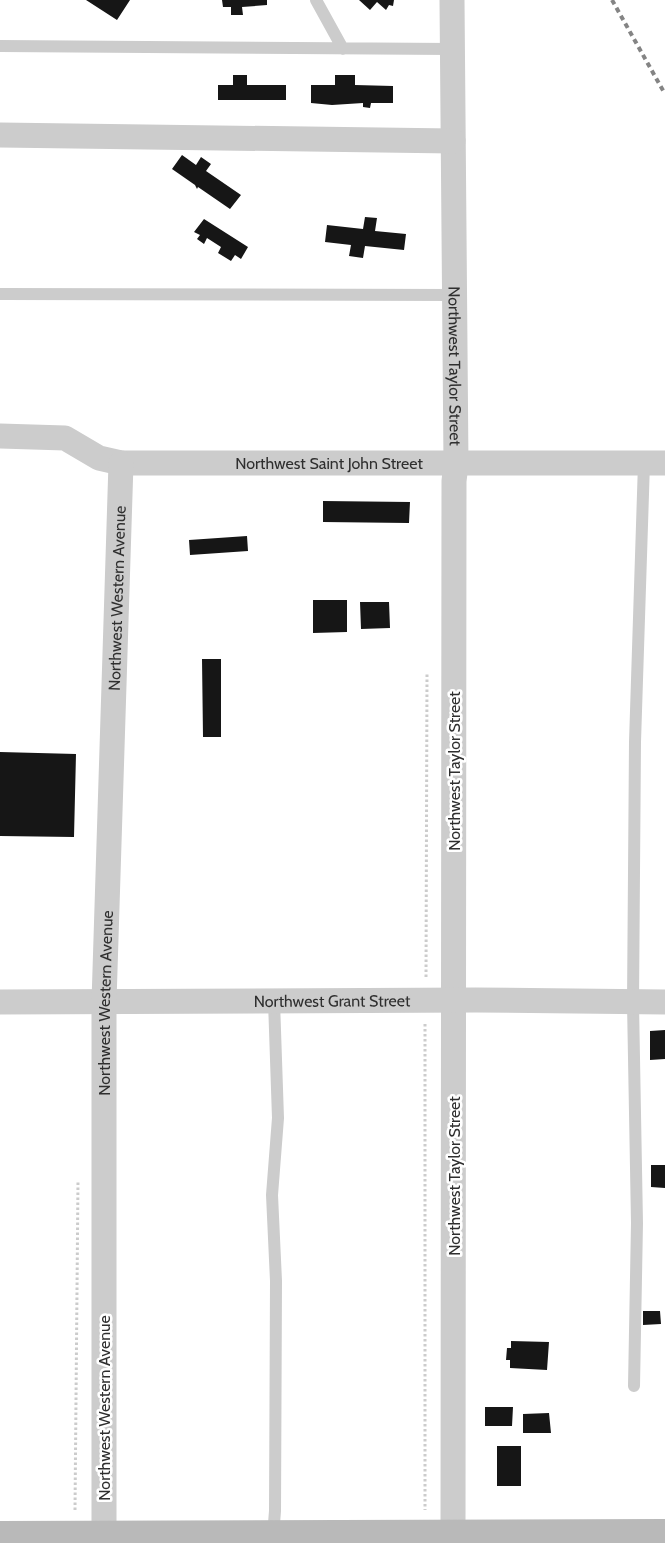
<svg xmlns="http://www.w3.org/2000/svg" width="665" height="1543" font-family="Cabin,sans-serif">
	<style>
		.building { fill: #161616 }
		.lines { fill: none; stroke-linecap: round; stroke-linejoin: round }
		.path { stroke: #ccc; stroke-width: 3; stroke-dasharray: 2.5 2.5; stroke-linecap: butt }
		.lane { stroke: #ccc; stroke-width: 12 }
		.street { stroke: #ccc; stroke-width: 25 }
		.secondary { stroke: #b9b9b9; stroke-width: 28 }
		.rail { stroke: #848484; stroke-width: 4; stroke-dasharray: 5 4; stroke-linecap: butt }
		.labels { text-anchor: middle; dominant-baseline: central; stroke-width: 5; stroke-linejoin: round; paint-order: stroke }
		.street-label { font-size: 16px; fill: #2f2f2f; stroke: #fff }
	</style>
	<rect width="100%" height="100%" fill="#fff"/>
	<!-- building -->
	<path class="building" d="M86 0H130L117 20Z
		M222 0H267V5L242 7 243 15H231V7H223Z
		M359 0H394L393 6 389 5 386 10 377 2 370 10Z
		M233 75H247V85H286V100H218V85H233Z
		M335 75H355V85L393 86V103H371L370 108 363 107V103L332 105 311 103V85H335Z
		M182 155 196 165 201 157 211 164 206 171 241 195 230 209 198 187 197 189 195 185 172 169Z
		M365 217 377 218 375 231 406 234 404 250 365 246 363 258 349 256 351 245 325 242 327 225 363 229Z
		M204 219 248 247 241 259 235 255 231 261 218 253 221 247 207 238 204 244 197 239 200 235 194 232Z
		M323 501 410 502 409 523 323 522Z
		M247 536 248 551 190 555 189 540Z
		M313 600H347V632L313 633Z
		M360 602H389L390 628 361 629Z
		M202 659H221V737H203Z
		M0 752 76 754 74 837 0 836Z
		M665 1030V1059L650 1060V1031Z
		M651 1165H665V1188L651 1187Z
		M643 1311H660L661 1324 643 1325Z
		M511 1341 549 1342 547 1370 510 1368V1360H506L507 1348H511Z
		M485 1407H513L512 1426H485Z
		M549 1413 551 1433H523V1414Z
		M497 1446H521V1486H497Z"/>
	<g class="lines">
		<!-- path -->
		<path class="path" d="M426 977 427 674
			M425 1024V1510
			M75 1510 78 1181"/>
		<!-- lane -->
		<path class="lane" d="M316 0 343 49
			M0 46 452 49
			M0 294 455 295
			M634 1386 637 1223 633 1003 635 742 644 463
			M273 1536 275 1511 276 1281 272 1195 278 1118 274 1001"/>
		<!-- street -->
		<g class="street">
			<path id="s1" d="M452 0 456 464 454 481 453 1543"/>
			<path d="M0 135 453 141"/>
			<path id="s2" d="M0 436 65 438 99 458 121 463H665"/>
			<path id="s3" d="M0 1002 476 1000 665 1002"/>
			<path id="s4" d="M104 1543V1002L121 463"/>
		</g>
		<!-- secondary -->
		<path class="secondary" d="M0 1535 665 1533"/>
		<!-- rail -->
		<path class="rail" d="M612 0 665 94"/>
	</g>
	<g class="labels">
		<!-- street labels -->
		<g class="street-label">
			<text stroke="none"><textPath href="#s1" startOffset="366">Northwest Taylor Street</textPath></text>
			<text stroke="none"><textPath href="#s2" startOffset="335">Northwest Saint John Street</textPath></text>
			<text stroke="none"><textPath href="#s4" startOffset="945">Northwest Western Avenue</textPath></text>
			<text transform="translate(454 771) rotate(-90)">Northwest Taylor Street</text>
			<text stroke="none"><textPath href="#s3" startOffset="332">Northwest Grant Street</textPath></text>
			<text stroke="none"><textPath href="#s4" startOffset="540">Northwest Western Avenue</textPath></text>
			<text transform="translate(454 1176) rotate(-90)">Northwest Taylor Street</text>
			<text transform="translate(104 1408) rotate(-90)">Northwest Western Avenue</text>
		</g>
	</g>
</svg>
